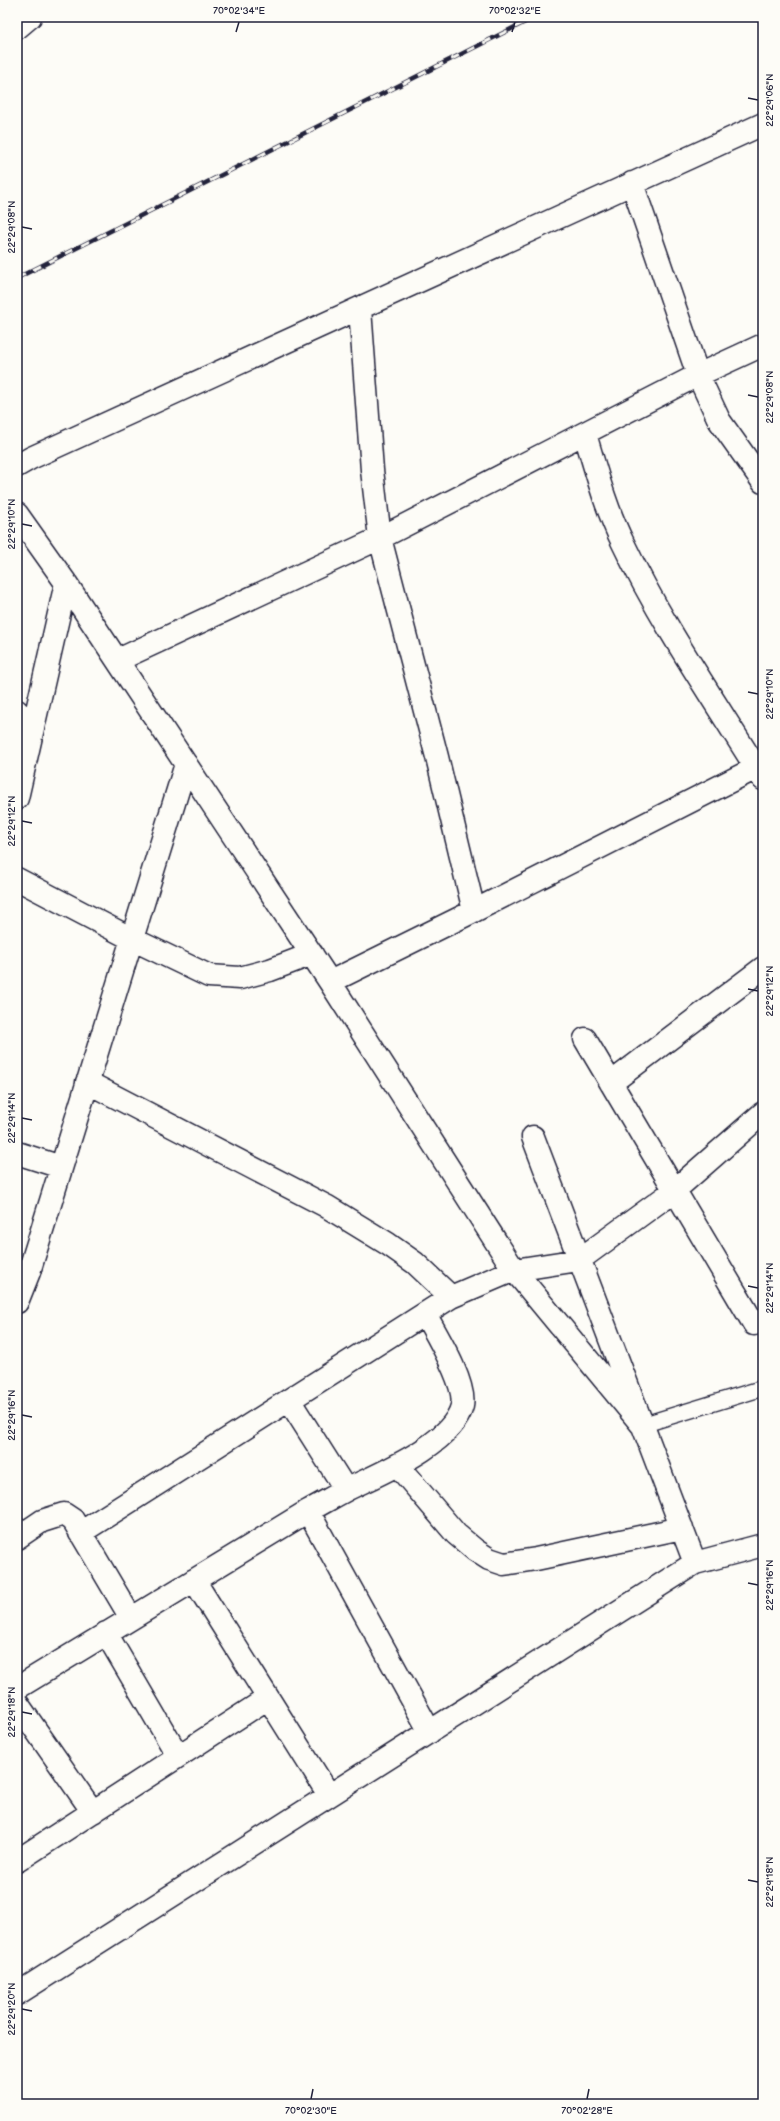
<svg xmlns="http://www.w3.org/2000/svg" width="780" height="2121" font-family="'Balsamiq Sans',sans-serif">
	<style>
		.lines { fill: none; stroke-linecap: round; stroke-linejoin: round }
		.lane-casing { stroke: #22223b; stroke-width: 18 }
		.street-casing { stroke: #22223b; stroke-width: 25 }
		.lane { stroke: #fdfcf7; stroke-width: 15 }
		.street { stroke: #fdfcf7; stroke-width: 22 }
		.rail-casing { stroke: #22223b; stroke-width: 4.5 }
		.rail { stroke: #fdfcf7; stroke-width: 3; stroke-dasharray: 9; stroke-linecap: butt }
		.ticks { fill: none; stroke: #22223b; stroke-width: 1.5 }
		.neatline { fill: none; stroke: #22223b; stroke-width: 1.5 }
		.ticks-label { font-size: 10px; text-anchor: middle; fill: #22223b }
	</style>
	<rect width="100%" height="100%" fill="#fdfcf7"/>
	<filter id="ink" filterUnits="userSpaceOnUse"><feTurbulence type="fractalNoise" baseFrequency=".025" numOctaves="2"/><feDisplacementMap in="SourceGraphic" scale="8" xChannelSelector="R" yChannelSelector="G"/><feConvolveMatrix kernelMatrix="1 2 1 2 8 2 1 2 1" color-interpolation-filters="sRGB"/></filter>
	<g filter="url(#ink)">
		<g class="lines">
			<defs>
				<path id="lane" d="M642 1425 763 1388"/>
				<path id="street" d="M17 28 30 17
					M632 183 698 375 719 420 763 482
					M360 309 372 470 380 538 437 757 474 911
					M585 434C596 471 606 509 623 543 662 625 715 701 763 779
					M17 466 31 458 763 124
					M17 514 66 583 330 982 514 1270 642 1425
					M118 660 380 538 698 375 763 345
					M17 711 33 727
					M17 798 66 583
					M17 879 130 938 209 976 240 978 270 970 312 954
					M330 982 474 911 756 768 763 761
					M585 1039 754 1324
					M87 1082 326 1206 388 1244 415 1263 451 1297
					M611 1083 763 968
					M533 1137 695 1563
					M17 1153 61 1167
					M17 1302 29 1272 186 764
					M289 1400 346 1490
					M398 1466 456 1534 475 1550 489 1559 504 1564 536 1559 682 1528
					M308 1511 430 1732
					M80 1533 451 1297 514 1270 579 1260 675 1190 763 1113
					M17 1538 42 1521 64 1514 73 1520 131 1618
					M194 1580 329 1795
					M106 1633 178 1756
					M17 1688 308 1511C321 1504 333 1497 346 1490 378 1474 452 1445 462 1406 467 1384 436 1334 425 1314
					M17 1703 93 1812
					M17 1861 268 1698
					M17 1994 695 1563 763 1545"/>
			</defs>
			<!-- lane casing -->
			<use href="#lane" class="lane-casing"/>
			<!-- street casing -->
			<use href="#street" class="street-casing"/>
			<!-- lane -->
			<use href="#lane" class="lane"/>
			<!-- street -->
			<use href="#street" class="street"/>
			<defs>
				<path id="rail" d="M17 278 535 17"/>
			</defs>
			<!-- rail casing -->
			<use href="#rail" class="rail-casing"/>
			<!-- rail -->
			<use href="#rail" class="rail"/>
		</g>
	</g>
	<!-- ticks -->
	<path class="ticks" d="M236 32 239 22M512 32 515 22M748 98 758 100M22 227 32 229M748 395 758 397M22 524 32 526M748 692 758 694M22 821 32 823M748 989 758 991M22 1118 32 1120M748 1286 758 1288M22 1415 32 1417M748 1583 758 1585M22 1712 32 1714M748 1880 758 1882M22 2009 32 2011M311 2099 313 2089M587 2099 589 2089"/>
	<!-- margin -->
	<rect width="780" height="2121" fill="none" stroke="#fdfcf7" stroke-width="44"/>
	<rect x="22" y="22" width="736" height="2077" class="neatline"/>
	<g class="ticks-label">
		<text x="239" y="14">70°02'34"E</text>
		<text x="515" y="14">70°02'32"E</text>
		<text transform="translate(769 100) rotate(-90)" y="4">22°29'06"N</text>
		<text transform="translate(11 227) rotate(-90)" y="4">22°29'08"N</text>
		<text transform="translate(769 397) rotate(-90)" y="4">22°29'08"N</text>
		<text transform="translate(11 524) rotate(-90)" y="4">22°29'10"N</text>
		<text transform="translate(769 694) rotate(-90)" y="4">22°29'10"N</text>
		<text transform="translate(11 821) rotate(-90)" y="4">22°29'12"N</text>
		<text transform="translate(769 991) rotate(-90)" y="4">22°29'12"N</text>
		<text transform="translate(11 1118) rotate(-90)" y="4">22°29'14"N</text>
		<text transform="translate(769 1288) rotate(-90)" y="4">22°29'14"N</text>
		<text transform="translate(11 1415) rotate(-90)" y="4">22°29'16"N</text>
		<text transform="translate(769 1585) rotate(-90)" y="4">22°29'16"N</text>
		<text transform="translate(11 1712) rotate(-90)" y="4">22°29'18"N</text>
		<text transform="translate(769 1882) rotate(-90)" y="4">22°29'18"N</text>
		<text transform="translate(11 2009) rotate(-90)" y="4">22°29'20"N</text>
		<text x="311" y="2114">70°02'30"E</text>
		<text x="587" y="2114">70°02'28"E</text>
	</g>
</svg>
